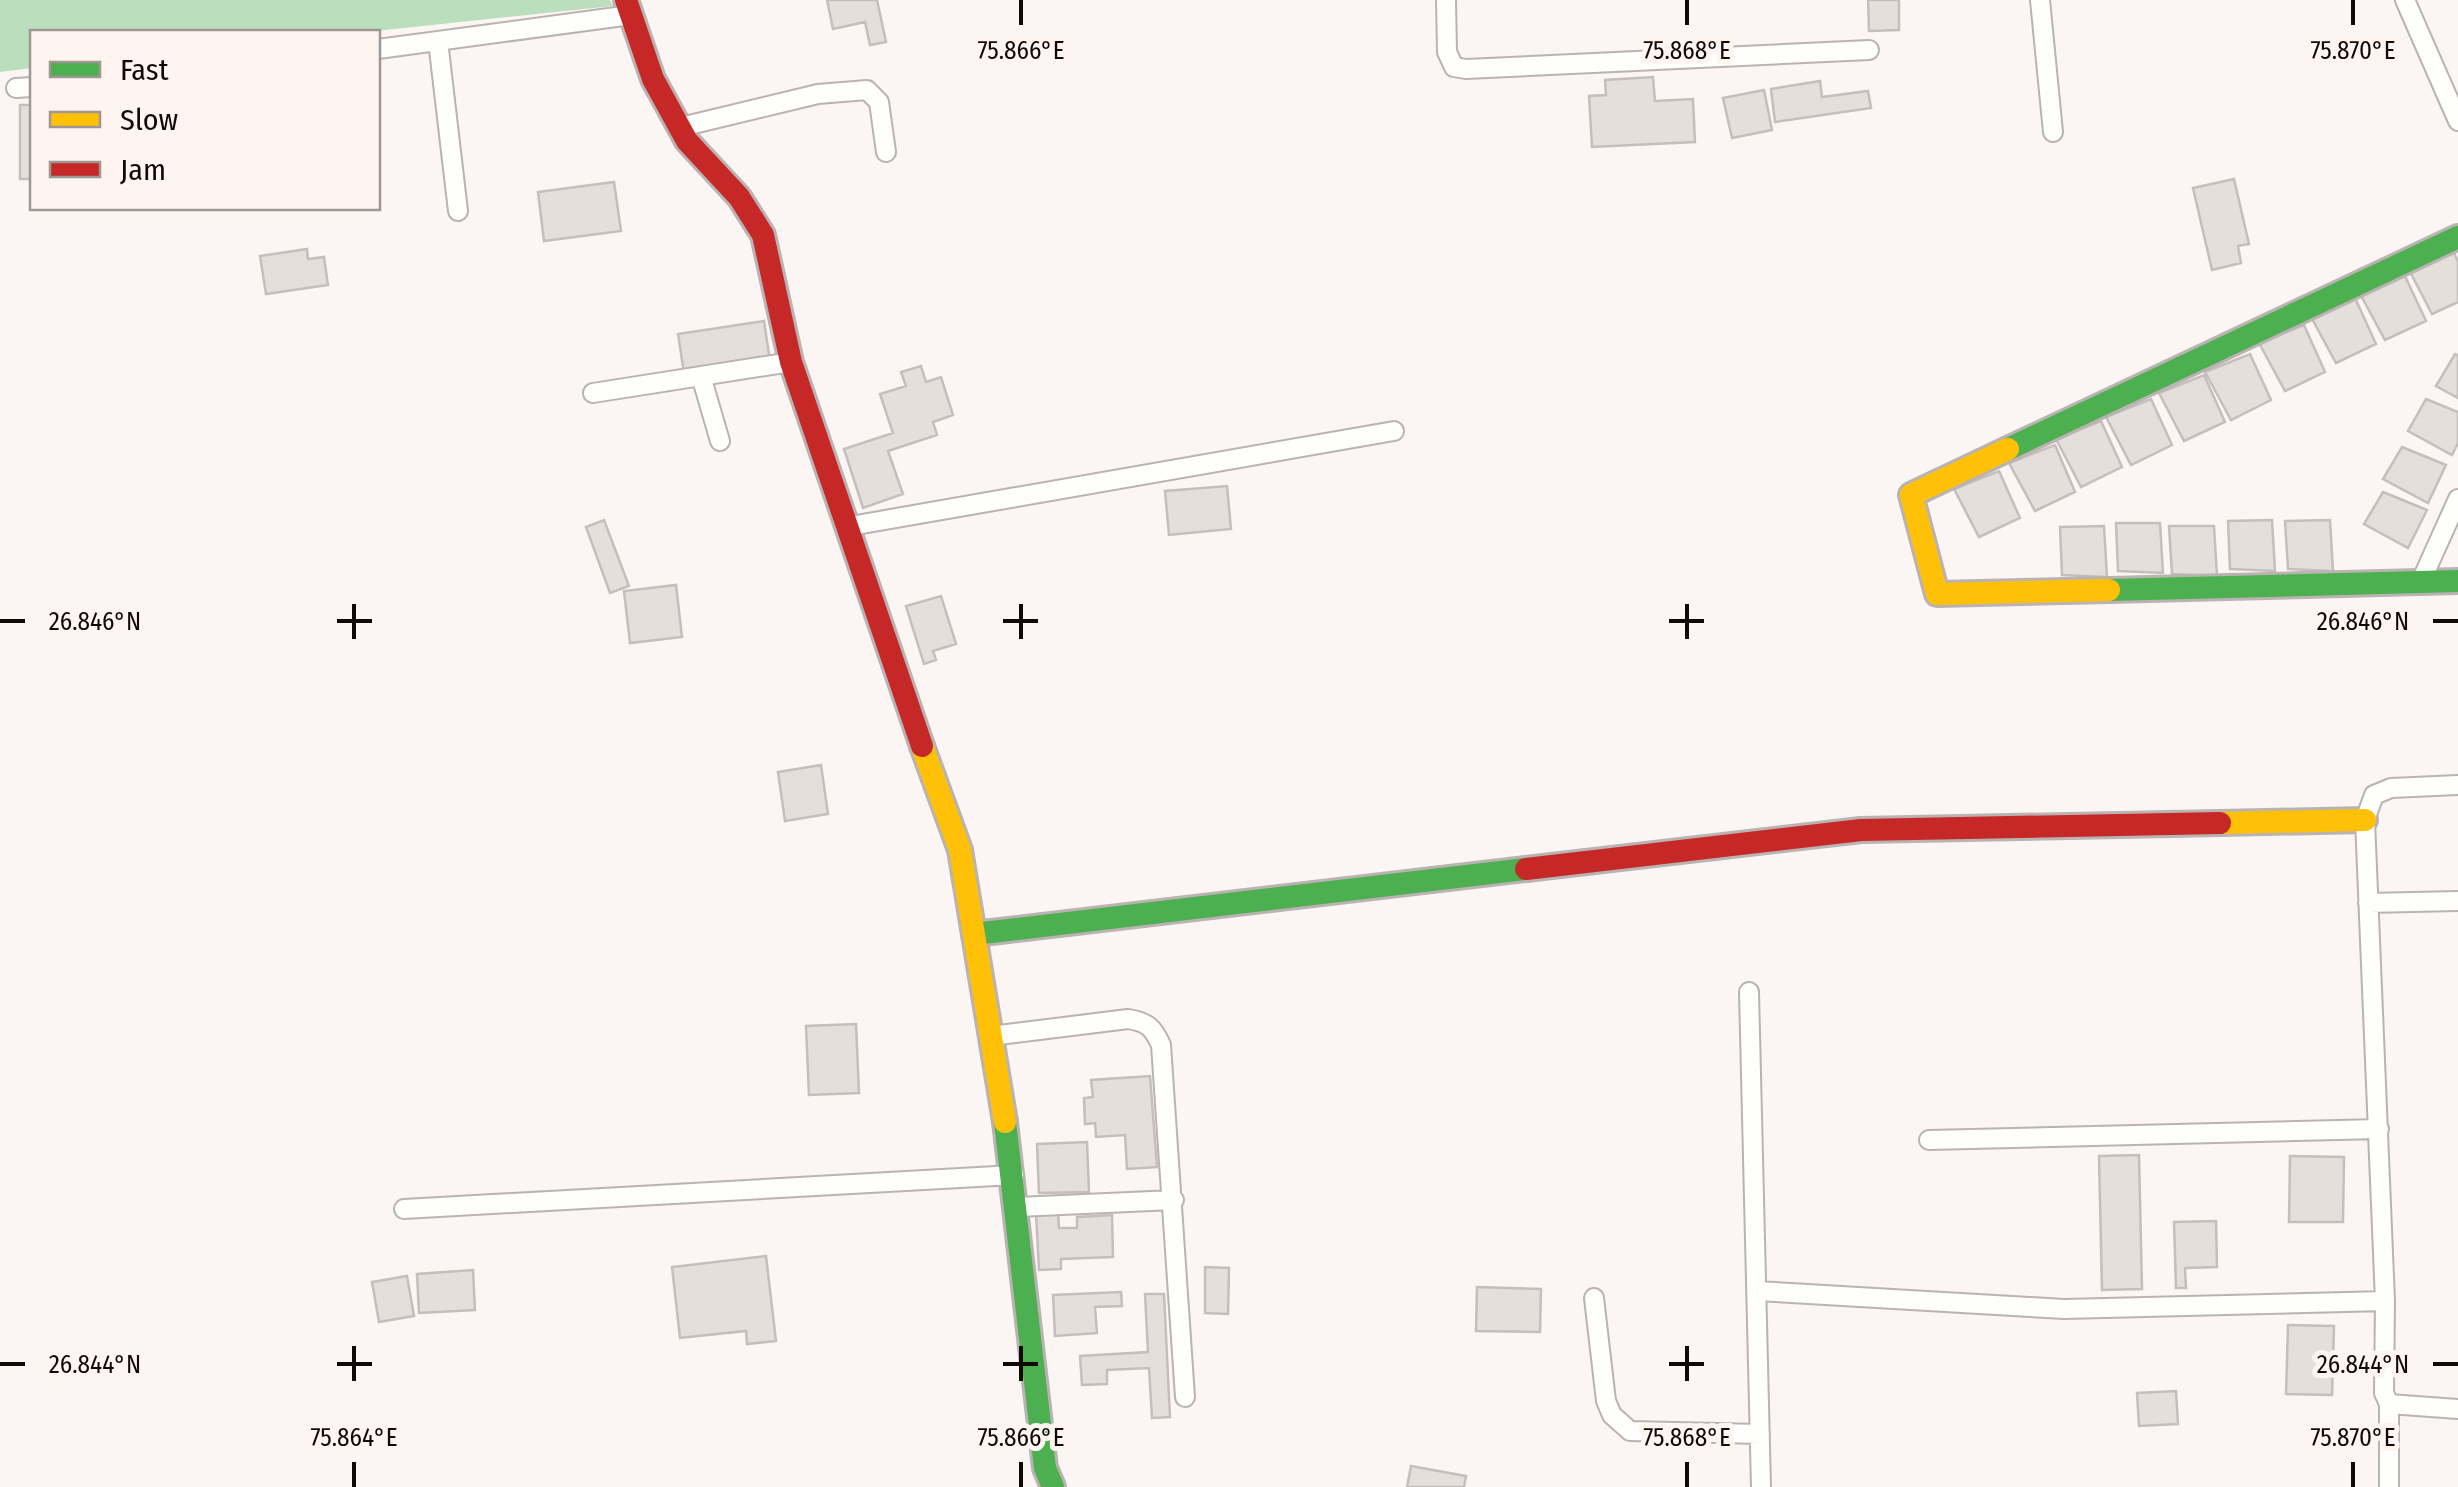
<svg xmlns="http://www.w3.org/2000/svg" width="2458" height="1487" font-family="'Fira Sans Condensed',sans-serif">
	<style>
		.forest { fill: #bbdfbc }
		.building { fill: #e5dfdc; stroke: #c5bebc; stroke-width: 2.5 }
		.lines { fill: none; stroke-linecap: round; stroke-linejoin: round }
		.street-casing { stroke: #bab3b1; stroke-width: 22 }
		.fast-casing { stroke: #bab3b1; stroke-width: 28 }
		.slow-casing { stroke: #bab3b1; stroke-width: 28 }
		.jam-casing { stroke: #bab3b1; stroke-width: 28 }
		.street { stroke: #fefefd; stroke-width: 18 }
		.fast { stroke: #4caf50; stroke-width: 22 }
		.slow { stroke: #ffc107; stroke-width: 22 }
		.jam { stroke: #c62828; stroke-width: 22 }
		.ticks { fill: none; stroke: #100a07; stroke-width: 4 }
		.ticks-label { font-size: 25px; text-anchor: middle; fill: #100a07; stroke: #fef5f1; stroke-width: 10; stroke-linejoin: round; paint-order: stroke }
	</style>
	<rect width="100%" height="100%" fill="#fbf6f4"/>
	<!-- forest -->
	<path class="forest" d="M0 0H610L613 6 366 32H32V68L0 72Z"/>
	<!-- building -->
	<path class="building" d="M827 0H877L886 42 870 45 865 22 833 29Z
		M1868 0H1899V30L1869 31Z
		M1653 77 1655 101 1693 99 1695 142 1592 147 1589 96 1606 95 1605 80Z
		M1820 81 1822 97 1868 91 1871 108 1775 122 1771 89Z
		M1764 90 1772 130 1732 138 1723 98Z
		M20 105H32V179H20Z
		M2234 179 2249 244 2238 246 2241 263 2212 270 2193 188Z
		M614 182 621 231 544 241 538 192Z
		M2452 248 2458 262V302L2432 314 2407 266Z
		M307 249 308 259 324 257 328 285 266 294 260 256Z
		M2404 274 2426 321 2385 340 2359 292Z
		M2355 298 2376 344 2336 363 2310 315Z
		M764 321 770 361 684 373 678 334Z
		M2304 325 2325 372 2285 391 2259 343Z
		M2250 354 2271 400 2231 420 2205 372Z
		M2455 354 2458 355V398L2436 386Z
		M921 366 926 382 941 377 953 415 933 422 937 435 888 451 903 494 863 508 844 449 893 433 880 394 906 386 901 372Z
		M2204 375 2225 422 2184 441 2159 393Z
		M2151 399 2172 445 2131 465 2106 417Z
		M2426 399 2458 412V443L2452 455 2408 431Z
		M2101 421 2122 467 2081 487 2056 439Z
		M2055 445 2075 492 2035 511 2009 463Z
		M2402 447 2446 465 2428 503 2383 479Z
		M1999 471 2020 518 1979 537 1954 489Z
		M1227 486 1231 529 1169 535 1165 491Z
		M2383 492 2427 510 2408 548 2364 524Z
		M604 520 629 586 610 593 586 527Z
		M2272 520 2275 571 2230 569 2228 521Z
		M2330 520 2333 571 2288 569 2285 521Z
		M2116 523H2160L2163 573 2118 571Z
		M2104 526 2107 577 2062 575 2060 527Z
		M2169 526H2214L2217 576 2172 574Z
		M676 585 682 637 630 643 624 591Z
		M941 596 956 644 933 651 936 660 924 664 906 606Z
		M821 765 828 814 785 821 778 772Z
		M856 1024 859 1093 809 1095 806 1026Z
		M1150 1076 1157 1167 1127 1169 1125 1135 1096 1137 1095 1123 1085 1124 1084 1098 1093 1097 1091 1080Z
		M1087 1142 1089 1192 1039 1193 1037 1144Z
		M2139 1155 2142 1289 2102 1290 2099 1156Z
		M2290 1156 2344 1157 2343 1222H2289Z
		M1058 1212 1059 1228H1077V1217L1112 1215 1113 1257 1061 1259V1269L1039 1270 1036 1213Z
		M2216 1221 2217 1267 2185 1268 2186 1288H2176L2174 1222Z
		M766 1256 776 1341 747 1344 746 1331 680 1338 672 1267Z
		M1205 1267 1229 1268 1228 1314 1205 1313Z
		M473 1270 475 1310 419 1313 417 1274Z
		M407 1276 414 1316 379 1322 372 1282Z
		M1477 1287 1541 1289 1540 1332 1476 1331Z
		M1121 1292 1122 1306 1095 1307 1097 1333 1055 1336 1053 1295Z
		M1145 1294H1164L1170 1417 1152 1418 1149 1368 1107 1370V1384L1082 1385 1080 1356 1148 1352Z
		M2288 1325 2334 1326 2332 1395 2286 1394Z
		M2176 1391 2178 1424 2139 1426 2137 1393Z
		M1411 1466 1466 1476 1464 1487H1407Z"/>
	<g class="lines">
		<defs>
			<path id="street" d="M1446 0 1447 52 1454 67 1466 69 1869 50
				M2040 0 2053 132
				M2405 0 2458 121
				M438 41 458 211
				M378 49 631 15
				M16 88 32 87
				M681 127 818 94 867 90 879 102 886 152
				M701 376 720 441
				M593 393 791 362
				M845 527 1394 431
				M2422 579 2458 499
				M2458 785 2391 788 2374 795 2365 820 2385 1301 2384 1393 2389 1404 2458 1409
				M2368 903 2458 901
				M1749 992 1761 1487
				M991 1036 1128 1019C1147 1022 1153 1027 1161 1045L1185 1397
				M1929 1140 2379 1129
				M1017 1207 1174 1200
				M404 1209 1014 1175
				M1757 1291 2064 1309 2385 1301
				M1594 1298 1606 1401 1612 1415 1630 1431 1760 1434
				M2389 1404V1487"/>
			<path id="fast" d="M2008 449 2458 237
				M2109 590 2458 581
				M974 934 1526 869
				M1005 1122 1045 1468 1053 1487"/>
			<path id="slow" d="M2008 449 1911 495 1937 594 2109 590
				M922 746 960 850 1005 1122
				M2220 823 2365 820"/>
			<path id="jam" d="M626 0 653 79 687 141 739 197 763 235 791 362 922 746
				M1526 869 1861 830 2220 823"/>
		</defs>
		<!-- street casing -->
		<use href="#street" class="street-casing"/>
		<!-- fast casing -->
		<use href="#fast" class="fast-casing"/>
		<!-- slow casing -->
		<use href="#slow" class="slow-casing"/>
		<!-- jam casing -->
		<use href="#jam" class="jam-casing"/>
		<!-- street -->
		<use href="#street" class="street"/>
		<!-- fast -->
		<use href="#fast" class="fast"/>
		<!-- slow -->
		<use href="#slow" class="slow"/>
		<!-- jam -->
		<use href="#jam" class="jam"/>
	</g>
	<!-- ticks -->
	<path class="ticks" d="M1021 0V25M1687 0V25M2353 0V25M354 604V639M1021 604V639M1687 604V639M0 621H25M337 621H372M1003 621H1038M1669 621H1704M2433 621H2458M354 1346V1381M1021 1346V1381M1687 1346V1381M0 1364H25M337 1364H372M1003 1364H1038M1669 1364H1704M2433 1364H2458M354 1462V1487M1021 1462V1487M1687 1462V1487M2353 1462V1487"/>
	<g class="ticks-label">
		<text x="1021" y="59">75.866°E</text>
		<text x="1687" y="59">75.868°E</text>
		<text x="2353" y="59">75.870°E</text>
		<text x="95" y="630">26.846°N</text>
		<text x="2363" y="630">26.846°N</text>
		<text x="95" y="1373">26.844°N</text>
		<text x="2363" y="1373">26.844°N</text>
		<text x="354" y="1446">75.864°E</text>
		<text x="1021" y="1446">75.866°E</text>
		<text x="1687" y="1446">75.868°E</text>
		<text x="2353" y="1446">75.870°E</text>
	</g>
	<!-- legend -->
	<rect x="30" y="30" width="350" height="180" fill="#fef5f1" stroke="#9f9793" stroke-width="2.5"/>
	<rect x="50" y="62" width="50" height="15" fill="#4caf50" stroke="#9f9793" stroke-width="2.5"/>
	<text x="120" y="80" font-size="30" fill="#100a07">Fast</text>
	<rect x="50" y="112" width="50" height="15" fill="#ffc107" stroke="#9f9793" stroke-width="2.5"/>
	<text x="120" y="130" font-size="30" fill="#100a07">Slow</text>
	<rect x="50" y="162" width="50" height="15" fill="#c62828" stroke="#9f9793" stroke-width="2.5"/>
	<text x="120" y="180" font-size="30" fill="#100a07">Jam</text>
</svg>
